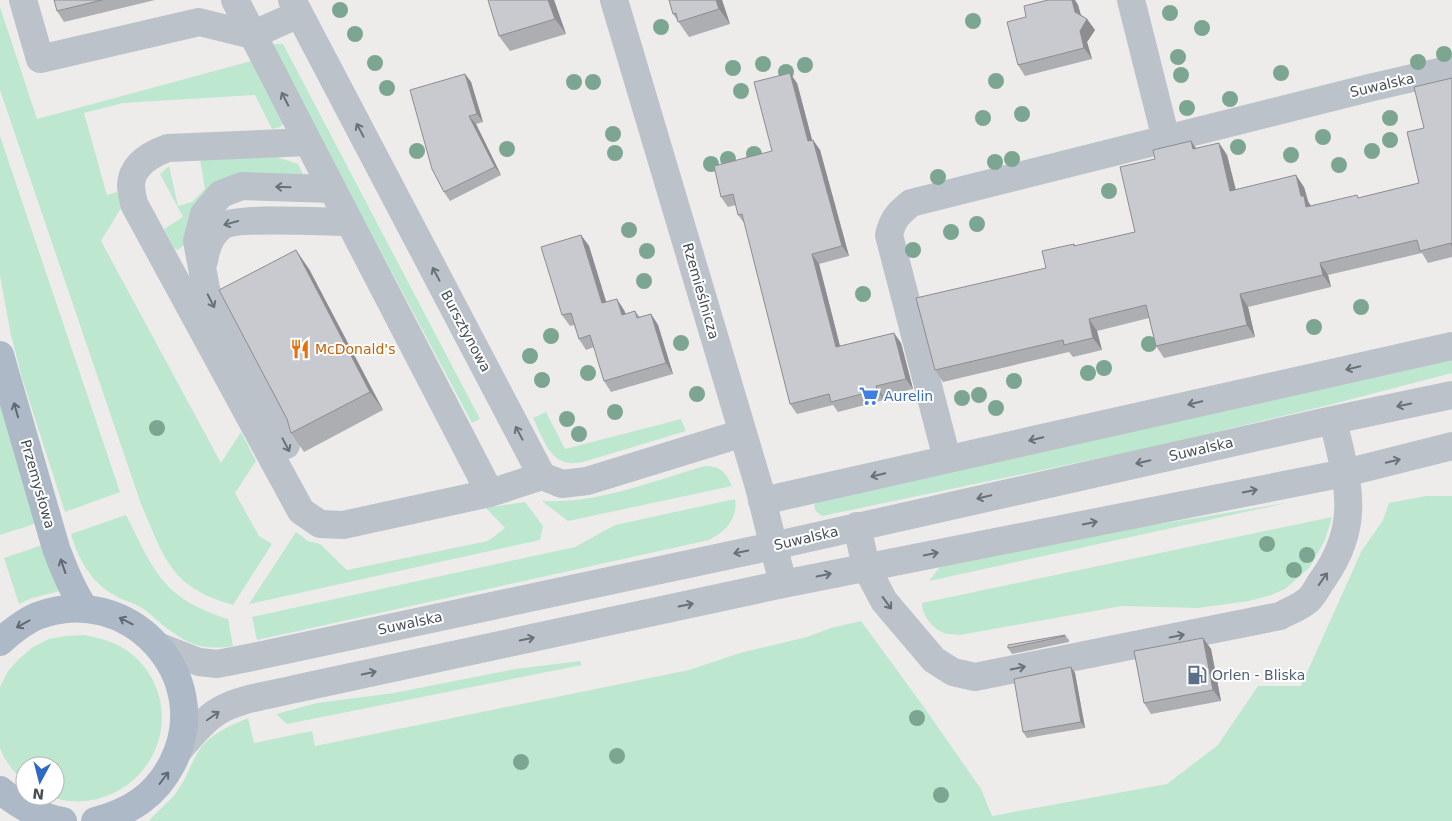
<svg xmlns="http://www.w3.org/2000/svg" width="1452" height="821" font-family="'DejaVu Sans',sans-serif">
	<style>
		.green { fill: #bde8cf }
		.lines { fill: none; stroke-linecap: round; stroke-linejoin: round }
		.minor { stroke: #bbc2c9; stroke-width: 28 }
		.major { stroke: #adb9c7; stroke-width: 28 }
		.tree { fill: #7da692 }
		.wall { fill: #adaeb2 }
		.shaded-wall { fill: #8d8d91 }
		.building { fill: #c9cacf; stroke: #8d8d91 }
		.oneway { stroke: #697178 }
		.oneway2 { stroke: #606972 }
		.labels { text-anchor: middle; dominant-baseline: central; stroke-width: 4; stroke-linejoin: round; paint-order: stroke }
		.street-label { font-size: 14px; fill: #464e56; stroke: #fff }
		.food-label { font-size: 14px; fill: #c56008; stroke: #fff; text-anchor: start }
		.shop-label { font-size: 14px; fill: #366cbe; stroke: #fff; text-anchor: start }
		.service-label { font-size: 14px; fill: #4e5e75; stroke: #fff; text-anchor: start }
	</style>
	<rect width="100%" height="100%" fill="#eeebeb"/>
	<!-- green -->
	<path class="green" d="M0 7 37 119 255 60 286 121 280 127 272 129 255 95 123 103 84 113 107 195 117 192 121 208 101 241 221 463 241 432 256 461 235 493 259 536 272 544 233 605C170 587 165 559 141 504L0 90Z
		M277 44H283L480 419 472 423 271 45Z
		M0 136 120 492 65 512 22 378 11 335 0 276Z
		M277 157 298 164 303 174 245 178 188 238 183 246 178 250 174 248 164 229 183 217 160 174 169 166 178 206 192 202 205 189 200 159Z
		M1452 356V373L1325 406 1148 448 822 516 815 510 814 505 819 501Z
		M0 405 37 523 0 535Z
		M546 412 565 449 681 419 686 431 583 462C579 462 574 464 570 463 549 462 541 433 533 418Z
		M705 466C720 466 726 472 732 486L568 521 542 501C598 504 652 481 705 466Z
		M1426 496H1452V821H149C157 811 168 803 176 793 186 779 190 766 198 752 209 734 230 726 248 718L254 743 312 731 315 746 689 670 740 653 807 637 831 628 861 621 921 703 981 789 992 816 1167 784 1218 745 1258 686H1301L1361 552 1383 520 1389 503Z
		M735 499C738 519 726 531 709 540L257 640 252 617 575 547 615 525Z
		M525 502 543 526 540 540 249 604 296 532 308 541 320 544 347 570 488 541 505 528 486 508Z
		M1291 502 929 581 939 568 958 558Z
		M126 515C155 572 162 598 228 619L233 646C203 651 186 644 163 625 156 620 150 613 142 608 133 602 123 601 114 595 91 582 78 559 71 534Z
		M1332 517 1325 540 1310 567 1285 589 1271 595 1249 601 1198 608 1122 606 960 635C955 634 949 635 944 633 932 628 922 615 922 603Z
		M45 544 60 591 32 598 19 604 4 558Z
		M84 635C101 638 119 643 133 655 185 701 163 782 97 799 81 803 63 802 48 796H55V766H25V783C15 773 5 762 0 748V687L8 671 20 658 33 647 49 639 66 636Z
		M580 661 582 665 287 724 276 714 317 703 394 693 515 669Z"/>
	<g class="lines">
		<!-- minor -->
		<path class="minor" d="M23 0 40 59 199 22 252 35 299 14
			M235 0 308 142
			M292 0 542 476 562 484 587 481 743 433
			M614 0 759 487 783 584
			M1131 0 1166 139
			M308 142 490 493 343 525 320 524 301 511 134 204C133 198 131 191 131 185 132 164 151 154 168 148Z
			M204 261C206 248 210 235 221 227 235 216 326 222 349 222
			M286 445 207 294 197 241 204 214 221 194 242 186 332 189
			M947 459 889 235C893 218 898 214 911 203L1369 88 1452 69
			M490 493 542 476
			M762 501 1452 346
			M857 526 866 567 884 601 934 660 953 672 975 677 1280 616C1289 611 1300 607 1307 601 1314 596 1318 585 1323 579 1363 522 1347 482 1333 420
			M160 647 199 662 217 664 248 658 773 546 1333 420 1452 395
			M179 750C190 737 200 724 214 714 234 699 271 695 295 689L783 584 1345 473 1452 446"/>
		<!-- major -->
		<path class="major" d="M0 355 56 548C64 570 72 590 85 609
			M0 642C11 632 23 622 37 616 127 581 216 675 173 762 156 796 130 812 95 821
			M0 790C19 806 38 817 63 821"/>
	</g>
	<!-- trees -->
	<g class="tree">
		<circle cx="340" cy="10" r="8"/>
		<circle cx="1170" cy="13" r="8"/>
		<circle cx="973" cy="21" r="8"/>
		<circle cx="661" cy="27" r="8"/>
		<circle cx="1202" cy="28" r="8"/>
		<circle cx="355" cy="34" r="8"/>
		<circle cx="1444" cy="54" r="8"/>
		<circle cx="1178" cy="57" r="8"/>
		<circle cx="1418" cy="62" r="8"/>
		<circle cx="375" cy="63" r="8"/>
		<circle cx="763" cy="64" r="8"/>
		<circle cx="805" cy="65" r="8"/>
		<circle cx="733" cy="68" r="8"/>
		<circle cx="786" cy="72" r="8"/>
		<circle cx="1281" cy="73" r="8"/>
		<circle cx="1181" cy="75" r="8"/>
		<circle cx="996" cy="81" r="8"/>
		<circle cx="574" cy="82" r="8"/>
		<circle cx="593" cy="82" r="8"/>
		<circle cx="387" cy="88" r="8"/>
		<circle cx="741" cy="91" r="8"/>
		<circle cx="1230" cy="99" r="8"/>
		<circle cx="1187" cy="108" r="8"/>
		<circle cx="1022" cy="114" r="8"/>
		<circle cx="983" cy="118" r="8"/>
		<circle cx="1390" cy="118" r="8"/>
		<circle cx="613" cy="134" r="8"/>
		<circle cx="1323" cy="137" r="8"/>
		<circle cx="1390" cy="140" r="8"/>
		<circle cx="1238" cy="147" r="8"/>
		<circle cx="507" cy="149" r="8"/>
		<circle cx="417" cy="151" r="8"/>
		<circle cx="1372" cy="151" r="8"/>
		<circle cx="615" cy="153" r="8"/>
		<circle cx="754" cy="154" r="8"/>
		<circle cx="1291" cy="155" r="8"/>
		<circle cx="728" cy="159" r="8"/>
		<circle cx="1012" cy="159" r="8"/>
		<circle cx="995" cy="162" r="8"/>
		<circle cx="711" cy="164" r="8"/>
		<circle cx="1339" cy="165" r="8"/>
		<circle cx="938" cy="177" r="8"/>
		<circle cx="1109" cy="191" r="8"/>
		<circle cx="977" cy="224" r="8"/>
		<circle cx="629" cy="230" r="8"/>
		<circle cx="951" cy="232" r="8"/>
		<circle cx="913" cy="250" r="8"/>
		<circle cx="647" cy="251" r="8"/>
		<circle cx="644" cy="281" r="8"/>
		<circle cx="863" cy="294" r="8"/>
		<circle cx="1361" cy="307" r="8"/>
		<circle cx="1314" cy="327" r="8"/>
		<circle cx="551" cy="336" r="8"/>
		<circle cx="681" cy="343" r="8"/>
		<circle cx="1149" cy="344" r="8"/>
		<circle cx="530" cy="356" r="8"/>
		<circle cx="1104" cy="368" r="8"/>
		<circle cx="588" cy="373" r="8"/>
		<circle cx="1088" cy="373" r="8"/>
		<circle cx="542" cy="380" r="8"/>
		<circle cx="1014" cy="381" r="8"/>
		<circle cx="697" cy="394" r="8"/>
		<circle cx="979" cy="395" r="8"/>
		<circle cx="962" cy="398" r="8"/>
		<circle cx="996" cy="408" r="8"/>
		<circle cx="615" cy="412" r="8"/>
		<circle cx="567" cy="419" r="8"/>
		<circle cx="157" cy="428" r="8"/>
		<circle cx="579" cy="434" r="8"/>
		<circle cx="1267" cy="544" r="8"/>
		<circle cx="1307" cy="555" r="8"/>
		<circle cx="1294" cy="570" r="8"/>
		<circle cx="917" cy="718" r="8"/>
		<circle cx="617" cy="756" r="8"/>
		<circle cx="521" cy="762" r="8"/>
		<circle cx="941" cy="795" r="8"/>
	</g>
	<!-- wall -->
	<path class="wall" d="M54 0H155L64 22 57 11Z
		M554 0 566 34 510 51 499 36Z
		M669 0H722L730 24 689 37 673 14Z
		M1048 0H1075L1078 5 1081 15 1087 19 1095 30 1087 42 1092 59 1025 76 1018 65 1026 17Z
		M465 74 471 82 483 122 476 124 501 175 450 201 444 192Z
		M1452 78V257L1428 263 1422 253 1328 275 1331 287 1248 307 1255 337 1164 358 1156 346 1149 318 1097 331 1102 350 1073 357 1069 352 943 382 935 370 1046 268 1074 244 1075 246 1135 232 1155 159 1191 141 1196 148 1219 143 1227 155 1236 190 1304 187 1308 202 1311 206 1359 198 1419 183 1424 128Z
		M797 83 812 140H813L820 150 849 256 819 264 840 346 894 333 901 343 913 389 883 396 884 400 838 412 833 405 797 414 790 404 745 224 738 215 736 205 728 207 721 197 772 151Z
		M581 235 589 246 606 302 624 310 626 314 635 311 640 317 651 314 658 325 673 374 611 392 604 381 594 347 586 350 579 339 574 325 570 326 562 315Z
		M309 269 383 410 304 452 291 433Z
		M1065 635 1069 640V642L1012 654 1008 648Z
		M1203 638 1211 649 1221 701 1151 714 1144 703Z
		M1071 667 1075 673 1085 728 1027 738 1023 732Z"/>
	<!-- shaded-wall -->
	<path class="shaded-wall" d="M548 0H554L566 34 555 19Z
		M716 0H722L730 24 719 9Z
		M1072 0H1075L1078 5 1083 23 1075 12Z
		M1087 19 1095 30 1087 42 1092 59 1084 48 1080 31Z
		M790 73 797 83 815 151 808 141Z
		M465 74 471 82 483 122 477 114Z
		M469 116 476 124 501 175 495 167Z
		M813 140 820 150 849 256 842 246Z
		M1191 141 1199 153 1193 149Z
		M1219 143 1227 155 1239 203 1230 191Z
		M1296 175 1304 187 1308 201 1312 208 1306 207 1301 196Z
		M581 235 589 246 610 314 602 303Z
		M296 250 309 269 383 410 370 392Z
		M812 254 819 264 843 358 836 347Z
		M1320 263 1328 275 1331 287 1323 275Z
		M1240 294 1248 307 1255 337 1247 325Z
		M617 299 624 310 630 326 622 315Z
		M651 314 658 325 673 374 666 363Z
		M1089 319 1097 331 1102 350 1093 338Z
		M894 333 901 343 913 389 906 379Z
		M876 386 883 396 884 400 877 390Z
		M1203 638 1211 649 1221 701 1213 690Z
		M1071 667 1075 673 1085 728 1081 722Z"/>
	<!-- building -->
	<path class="building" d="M54 0H102L57 11Z
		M488 0H548L555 19 499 36Z
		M669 0H716L719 9 678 22 676 13 673 14Z
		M1048 0H1072L1075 12 1087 19 1080 31 1084 48 1018 65 1007 22 1026 17 1024 6Z
		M790 73 808 141 813 140 842 246 812 254 836 347 894 333 906 379 876 386 877 390 831 402 829 394 790 404 742 214 738 215 733 194 721 197 714 166 772 151 754 82Z
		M465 74 477 114 469 116 495 167 444 192 432 169 410 90Z
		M1452 78V246L1451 243 1420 251 1417 240 1320 263 1323 275 1240 294 1247 325 1156 346 1146 305 1089 319 1093 338 1064 345 1063 340 935 370 916 298 1046 268 1042 251 1074 244V246L1135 232 1120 167 1155 159 1153 150 1191 141 1193 149 1219 143 1230 191 1296 175 1301 196H1304L1306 207 1357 195 1358 198 1419 183 1407 132 1424 128 1414 87Z
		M581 235 602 303 617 299 622 315 635 311 637 318 651 314 666 363 604 381 590 335 579 339 571 313 562 315 541 247Z
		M296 250 370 392 291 433 287 419 219 290Z
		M1065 635V636L1008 648V645Z
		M1203 638 1213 690 1144 703 1134 651Z
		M1071 667 1081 722 1023 732 1014 679Z"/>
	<!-- one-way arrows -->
	<defs><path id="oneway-shaft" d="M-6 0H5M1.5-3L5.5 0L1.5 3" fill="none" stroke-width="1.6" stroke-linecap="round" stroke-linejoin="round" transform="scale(1.25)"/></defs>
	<g class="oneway">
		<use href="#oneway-shaft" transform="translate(285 99) rotate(-117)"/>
		<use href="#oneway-shaft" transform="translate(360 130) rotate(-118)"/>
		<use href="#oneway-shaft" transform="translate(283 187) rotate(-178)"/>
		<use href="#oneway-shaft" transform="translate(231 223) rotate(165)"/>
		<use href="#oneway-shaft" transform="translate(436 274) rotate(-118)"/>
		<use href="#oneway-shaft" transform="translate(211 301) rotate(63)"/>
		<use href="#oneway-shaft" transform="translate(1353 368) rotate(167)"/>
		<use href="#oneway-shaft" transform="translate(1195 403) rotate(167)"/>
		<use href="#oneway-shaft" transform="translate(1404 405) rotate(168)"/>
		<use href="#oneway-shaft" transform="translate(519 433) rotate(-118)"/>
		<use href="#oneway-shaft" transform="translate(1036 439) rotate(167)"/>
		<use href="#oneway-shaft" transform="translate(286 445) rotate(62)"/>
		<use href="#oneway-shaft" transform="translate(1393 461) rotate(-14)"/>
		<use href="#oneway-shaft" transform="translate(1143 462) rotate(167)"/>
		<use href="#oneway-shaft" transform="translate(878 475) rotate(167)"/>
		<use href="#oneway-shaft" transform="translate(1250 491) rotate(-11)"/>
		<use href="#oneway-shaft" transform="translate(984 497) rotate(167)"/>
		<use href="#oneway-shaft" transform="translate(1090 523) rotate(-11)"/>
		<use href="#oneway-shaft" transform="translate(741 552) rotate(168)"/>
		<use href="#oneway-shaft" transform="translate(931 554) rotate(-11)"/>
		<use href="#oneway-shaft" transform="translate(824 575) rotate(-12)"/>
		<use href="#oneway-shaft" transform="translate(1323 579) rotate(-55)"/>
		<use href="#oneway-shaft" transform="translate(887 603) rotate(54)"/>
		<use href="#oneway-shaft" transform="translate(686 605) rotate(-12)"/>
		<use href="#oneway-shaft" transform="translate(1177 636) rotate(-11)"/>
		<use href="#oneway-shaft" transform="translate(527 639) rotate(-12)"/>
		<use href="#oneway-shaft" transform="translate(1018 668) rotate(-11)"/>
		<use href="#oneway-shaft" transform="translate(369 673) rotate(-12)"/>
		<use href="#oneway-shaft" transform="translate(213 716) rotate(-35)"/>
	</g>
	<g class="oneway2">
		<use href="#oneway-shaft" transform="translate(16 410) rotate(-106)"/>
		<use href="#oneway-shaft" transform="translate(63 566) rotate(-109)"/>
		<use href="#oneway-shaft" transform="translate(126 621) rotate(-153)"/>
		<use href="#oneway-shaft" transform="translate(23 624) rotate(151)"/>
		<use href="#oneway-shaft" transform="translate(164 778) rotate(-53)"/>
	</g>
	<!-- icons -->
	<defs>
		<symbol id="restaurant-bare" viewBox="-9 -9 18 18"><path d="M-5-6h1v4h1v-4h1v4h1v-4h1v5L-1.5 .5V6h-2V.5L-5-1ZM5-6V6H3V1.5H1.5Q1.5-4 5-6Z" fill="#e8710a" stroke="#fff" stroke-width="2.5" paint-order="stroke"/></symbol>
		<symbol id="supermarket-bare" viewBox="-9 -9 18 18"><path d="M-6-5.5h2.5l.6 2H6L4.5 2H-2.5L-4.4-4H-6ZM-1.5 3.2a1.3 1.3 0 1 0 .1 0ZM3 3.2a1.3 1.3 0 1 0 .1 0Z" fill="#3f7fe0" stroke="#fff" stroke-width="2.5" paint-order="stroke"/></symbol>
		<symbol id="fuel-bare" viewBox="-9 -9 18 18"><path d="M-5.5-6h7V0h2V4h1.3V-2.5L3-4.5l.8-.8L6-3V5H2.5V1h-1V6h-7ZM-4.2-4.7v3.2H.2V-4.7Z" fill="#5c6f8a" stroke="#fff" stroke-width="2.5" paint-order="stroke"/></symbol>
	</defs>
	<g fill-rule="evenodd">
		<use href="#restaurant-bare" x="286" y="335" width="28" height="28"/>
		<use href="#supermarket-bare" x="855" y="382" width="28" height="28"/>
		<use href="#fuel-bare" x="1183" y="661" width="28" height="28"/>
	</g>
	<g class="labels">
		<!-- street labels -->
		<g class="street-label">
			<text transform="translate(1382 85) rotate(-13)">Suwalska</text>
			<text transform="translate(701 291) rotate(74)">Rzemieślnicza</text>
			<text transform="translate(466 331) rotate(62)">Bursztynowa</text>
			<text transform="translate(1201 449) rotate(-13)">Suwalska</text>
			<text transform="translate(38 484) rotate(74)">Przemysłowa</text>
			<text transform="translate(806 538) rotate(-13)">Suwalska</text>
			<text transform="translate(410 623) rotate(-12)">Suwalska</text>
		</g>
		<!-- food labels -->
		<g class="food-label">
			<text x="315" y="349">McDonald's</text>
		</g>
		<!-- shop labels -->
		<g class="shop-label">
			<text x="884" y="396">Aurelin</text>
		</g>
		<!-- service labels -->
		<g class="service-label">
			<text x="1212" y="675">Orlen - Bliska</text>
		</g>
	</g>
	<!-- north arrow -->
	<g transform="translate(40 781) rotate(187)"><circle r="24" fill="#ffffff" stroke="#b5b8bb"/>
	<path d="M0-4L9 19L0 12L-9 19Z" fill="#2d6ac5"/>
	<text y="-8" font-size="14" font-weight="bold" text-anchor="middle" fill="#464e56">N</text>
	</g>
</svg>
